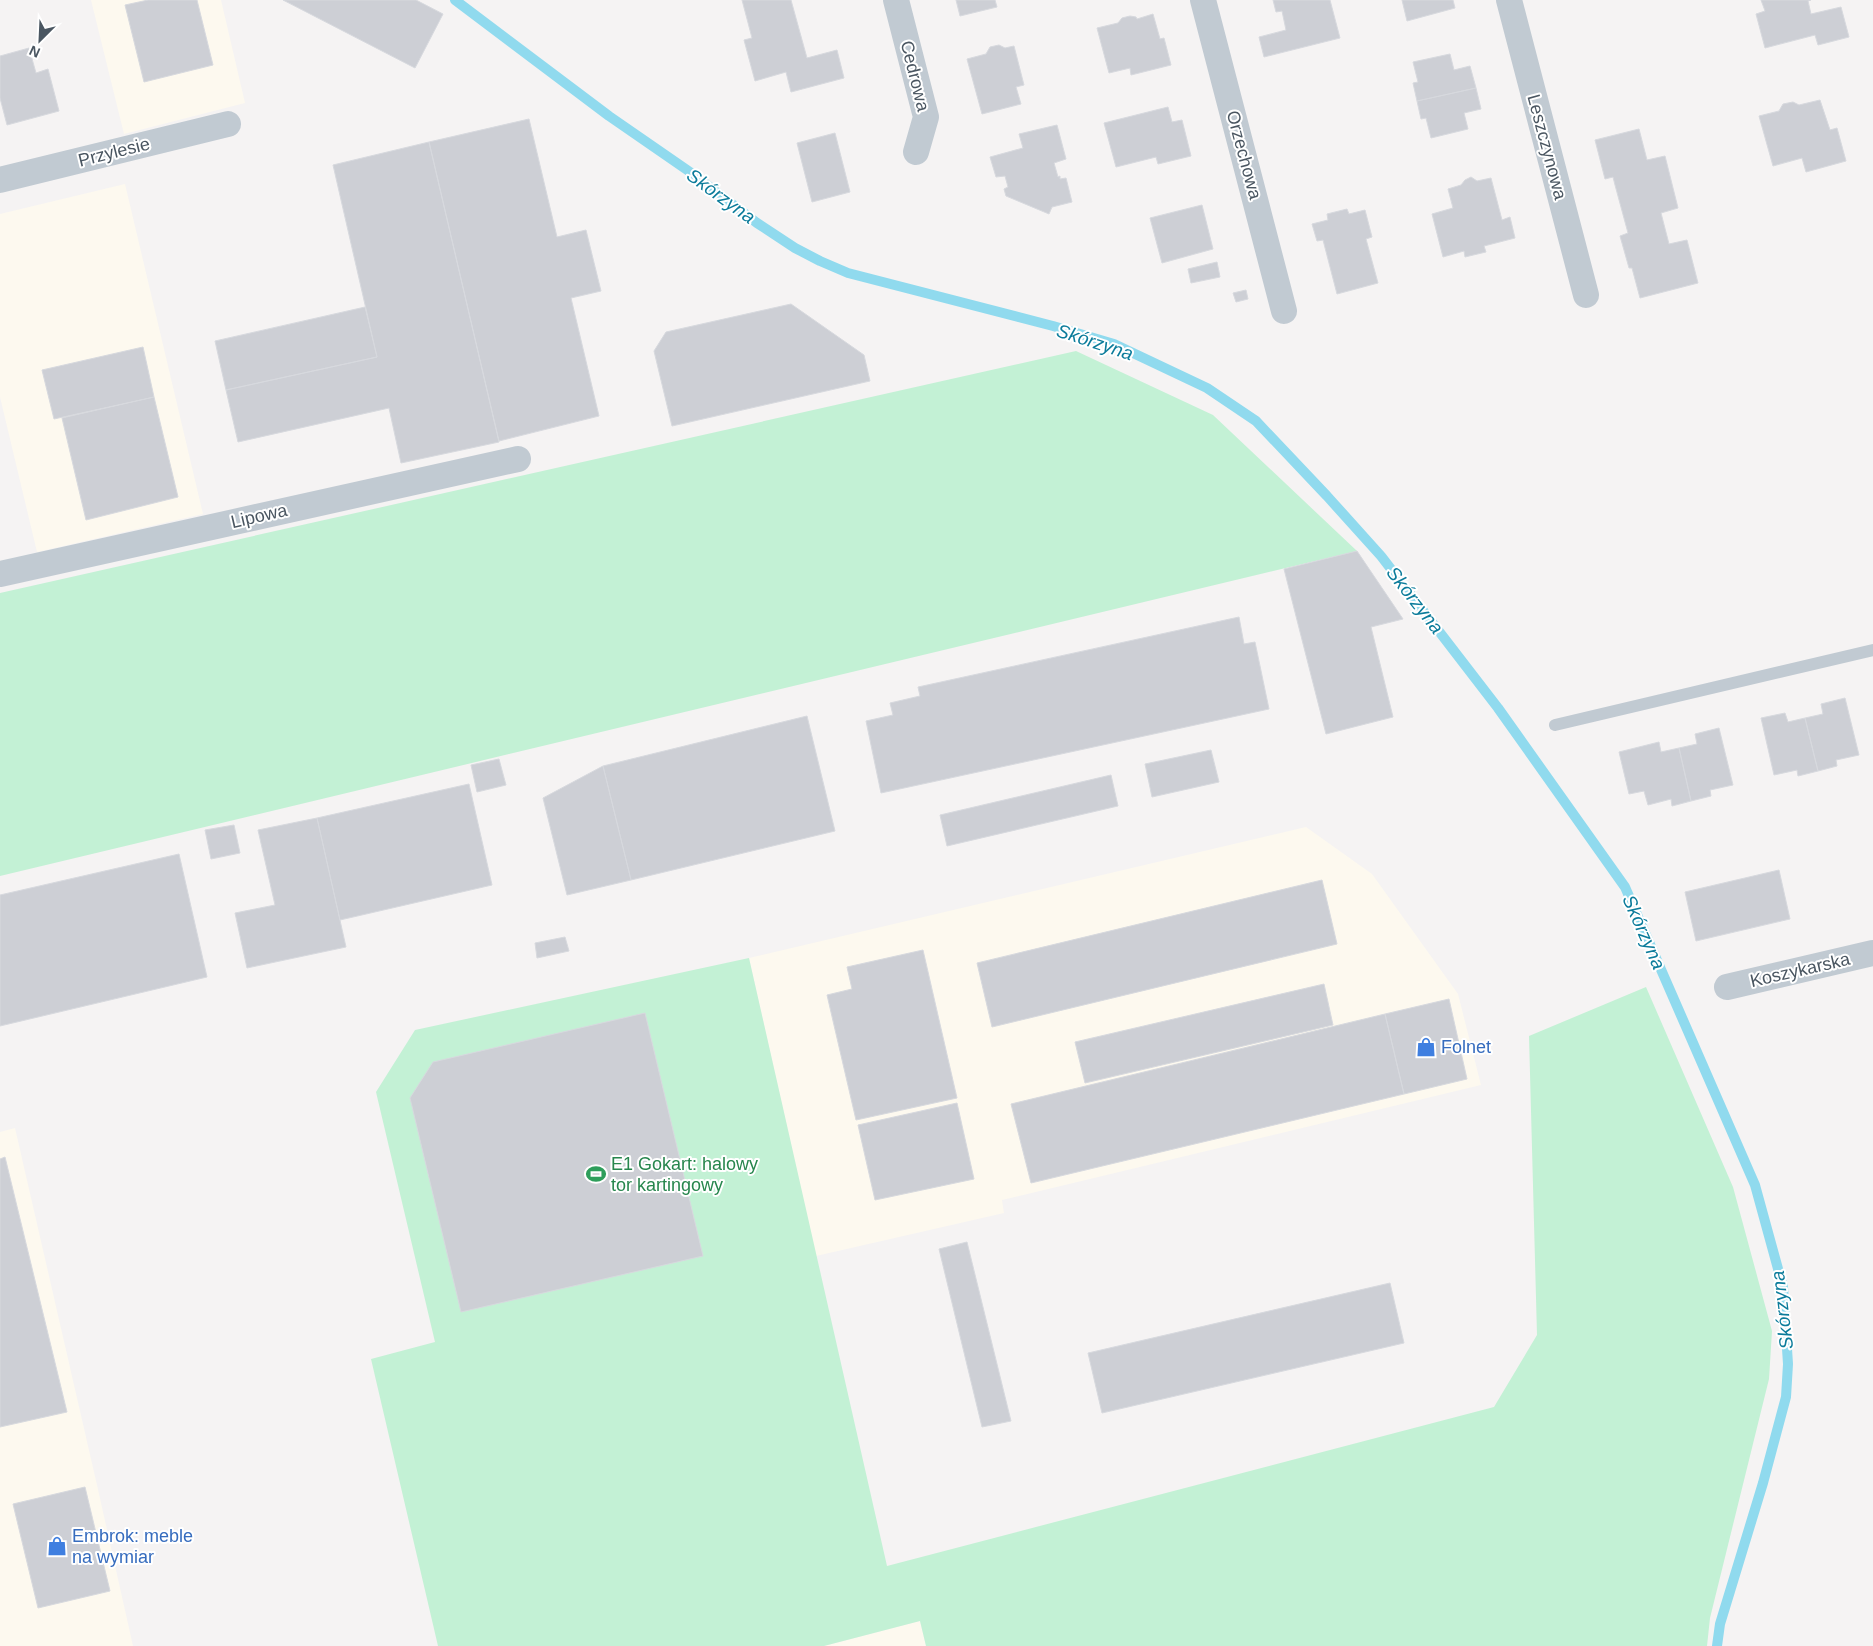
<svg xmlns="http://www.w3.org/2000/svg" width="1873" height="1646" font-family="Helvetica,sans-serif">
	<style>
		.commercial { fill: #fdf9ef }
		.green { fill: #c3f1d5 }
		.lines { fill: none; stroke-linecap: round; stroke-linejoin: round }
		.stream { stroke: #90daee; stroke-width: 10 }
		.building { fill: #cdcfd5; stroke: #d7d9de }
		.lane { stroke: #c1cad2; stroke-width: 12 }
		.street { stroke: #c1cad2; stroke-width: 26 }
		.labels { text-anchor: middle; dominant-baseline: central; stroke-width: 4; stroke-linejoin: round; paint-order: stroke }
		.street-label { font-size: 18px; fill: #4a5661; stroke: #fff }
		.shop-label { font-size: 18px; fill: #366cbe; stroke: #fff; text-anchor: start }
		.leisure-label { font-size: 18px; fill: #27864d; stroke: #fff; text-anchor: start }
		.water-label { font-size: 19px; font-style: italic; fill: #0c7c9b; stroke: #fff }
	</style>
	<rect width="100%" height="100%" fill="#f5f3f3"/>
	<!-- commercial -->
	<path class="commercial" d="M91 0H221L245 103 124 134Z
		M125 184 203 514 37 552 0 397V214Z
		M1306 827 1372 874 1458 994 1481 1085 1002 1200 1004 1213 816 1256 749 958Z
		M15 1128 97 1485 133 1646H0V1132Z
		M920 1621 926 1646H824Z"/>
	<!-- green -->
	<path class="green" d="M1076 351 1213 415 1357 551 0 876V593Z
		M749 958 887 1566 1494 1407 1537 1335 1529 1036 1646 987 1733 1187 1772 1331 1769 1379 1710 1618 1707 1646H926L920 1621 824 1646H438L371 1359 435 1342 376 1092 415 1030Z"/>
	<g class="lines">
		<!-- stream -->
		<path class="stream" d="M455 0 609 116 690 172 757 223 795 248 820 261 848 273 1053 326 1114 344 1207 388 1256 421 1327 496 1381 556 1498 708 1625 887 1755 1185 1783 1287 1788 1364 1786 1397 1763 1483 1720 1624 1717 1646"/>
	</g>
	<!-- building -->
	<path class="building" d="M148 0H197L213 65 144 82 125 5Z
		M283 0H416L443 14 415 68Z
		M742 0H791L807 58 837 50 844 78 791 92 786 72 755 81 744 40 752 38Z
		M956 0H995L997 7 960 16Z
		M1273 0H1330L1340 38 1264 57 1259 37 1286 30 1282 11 1276 12Z
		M1402 0H1453L1455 8 1407 21Z
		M1761 0H1811L1808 1 1811 14 1841 7 1849 37 1818 45 1815 35 1765 48 1756 14 1765 11Z
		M1153 14 1160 39 1164 38 1171 65 1131 75 1130 68 1109 73 1097 28 1118 23 1122 18 1130 16 1136 17 1137 19Z
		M999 45 1005 48 1014 46 1024 85 1016 87 1021 104 982 114 967 59 986 54 990 47Z
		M29 48 36 73 48 69 59 111 7 125 0 98V56Z
		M1450 54 1454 70 1470 66 1476 88 1417 101 1413 83 1418 82 1413 62Z
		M1476 88 1481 109 1464 113 1468 129 1431 138 1426 118 1421 119 1417 101Z
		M1820 100 1830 130 1837 128 1846 161 1806 172 1802 158 1773 166 1759 116 1779 111 1783 104 1793 102 1799 105Z
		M1168 107 1172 122 1182 120 1191 156 1158 164 1156 157 1116 167 1104 123Z
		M529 119 557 237 586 230 601 291 571 298 599 416 499 441 429 142Z
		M1057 125 1066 159 1054 163 1058 177 1060 176V179L1066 178 1072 202 1052 207 1049 214 1006 196 1004 189 1008 187 1005 176 996 177 990 157 1023 148 1019 134Z
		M1639 129 1647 160 1665 156 1678 208 1661 213 1669 244 1687 240 1698 283 1640 298 1632 268H1629L1620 236 1628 233 1615 185 1613 177 1605 179 1595 140Z
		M835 133 850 192 812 202 797 143Z
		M429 142 499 442 401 463 389 408 238 442 226 390 377 357 333 165Z
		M1471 177 1477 181 1491 178 1502 220 1510 217 1515 238 1484 246 1486 252 1465 257 1464 251 1443 257 1432 214 1453 208 1448 189 1461 185 1465 180Z
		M1202 205 1213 249 1162 263 1150 218Z
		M1347 209 1349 214 1365 210 1372 237 1366 239 1378 283 1337 294 1323 240 1317 241 1312 224 1328 220 1327 214Z
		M1217 262 1220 277 1191 283 1188 269Z
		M1246 290 1248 299 1236 302 1233 293Z
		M791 304 864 355 870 381 672 426 654 351 666 332Z
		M365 307 377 357 226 390 215 341Z
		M143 347 154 397 54 419 42 370Z
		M154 397 178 497 86 520 62 418Z
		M1357 551 1403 619 1371 627 1393 717 1326 734 1284 569Z
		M1239 617 1244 644 1255 642 1269 709 881 793 866 721 893 715 890 703 920 696 918 687Z
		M1845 698 1859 755 1836 760 1837 766 1818 771 1805 718 1823 714 1821 704Z
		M1785 713 1788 722 1805 718 1818 771 1798 776 1797 770 1774 775 1761 718Z
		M807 716 835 831 631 880 603 766Z
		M1719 728 1733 785 1710 790 1711 796 1691 801 1679 748 1697 744 1695 734Z
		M1659 742 1661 752 1679 748 1691 801 1672 806 1671 799 1648 805 1644 791 1629 794 1619 752Z
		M1211 750 1219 782 1152 797 1145 764Z
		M499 759 506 785 477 792 471 765Z
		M603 766 631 880 567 895 543 798Z
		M1111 775 1118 806 947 846 940 815Z
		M469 784 492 885 340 920 317 818Z
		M317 818 346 947 247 968 235 913 275 905 258 830Z
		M234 825 240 853 211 859 205 830Z
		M179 854 207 977 0 1026V895Z
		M1779 870 1790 919 1696 941 1685 892Z
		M1322 880 1337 944 992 1027 977 963Z
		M565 937 569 951 537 958 535 943Z
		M923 950 957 1098 856 1120 827 995 852 989 847 967Z
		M1324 984 1333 1025 1085 1083 1075 1042Z
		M1449 999 1467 1079 1404 1094 1385 1014Z
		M645 1013 703 1256 461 1312 410 1098 433 1062Z
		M1385 1014 1404 1094 1031 1183 1011 1104Z
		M957 1103 974 1179 875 1200 858 1125Z
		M5 1157 67 1412 0 1427V1159Z
		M967 1242 1011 1421 982 1427 939 1249Z
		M1390 1283 1404 1343 1102 1413 1088 1353Z
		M85 1487 110 1591 38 1608 13 1504Z"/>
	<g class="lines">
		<!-- lane -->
		<path class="lane" d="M1555 725 1873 650"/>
		<!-- street -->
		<path class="street" d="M896 0 926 117 916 152
			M1203 0 1284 311
			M1509 0 1586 295
			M0 180 228 124
			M0 574 518 459
			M1727 987 1873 953"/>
	</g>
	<!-- icons -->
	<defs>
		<symbol id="shop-bare" viewBox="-9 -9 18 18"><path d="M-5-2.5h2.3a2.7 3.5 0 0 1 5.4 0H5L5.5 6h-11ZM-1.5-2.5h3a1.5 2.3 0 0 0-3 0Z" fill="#3f7fe0" stroke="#fff" stroke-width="2.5" paint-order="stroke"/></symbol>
		<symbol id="stadium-bare" viewBox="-9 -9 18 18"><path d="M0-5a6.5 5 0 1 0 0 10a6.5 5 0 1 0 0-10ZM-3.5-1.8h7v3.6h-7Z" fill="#2e9e5b" stroke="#fff" stroke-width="2.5" paint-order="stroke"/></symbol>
	</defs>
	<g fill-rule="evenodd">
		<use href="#shop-bare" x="1412" y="1033" width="28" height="28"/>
		<use href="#stadium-bare" x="582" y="1160" width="28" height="28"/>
		<use href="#shop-bare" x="43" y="1532" width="28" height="28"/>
	</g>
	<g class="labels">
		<!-- street labels -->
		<g class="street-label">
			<text transform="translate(915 76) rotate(76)">Cedrowa</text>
			<text transform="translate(1547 147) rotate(75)">Leszczynowa</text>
			<text transform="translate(114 152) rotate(-14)">Przylesie</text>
			<text transform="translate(1244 155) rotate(75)">Orzechowa</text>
			<text transform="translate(259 516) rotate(-13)">Lipowa</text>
			<text transform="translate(1800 970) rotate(-13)">Koszykarska</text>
		</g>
		<!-- shop labels -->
		<g class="shop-label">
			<text x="1441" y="1047">Folnet</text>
			<text x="72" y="1536">Embrok: meble<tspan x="72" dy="21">na wymiar</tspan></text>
		</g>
		<!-- leisure labels -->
		<g class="leisure-label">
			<text x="611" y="1164">E1 Gokart: halowy<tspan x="611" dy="21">tor kartingowy</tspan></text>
		</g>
		<!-- water labels -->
		<g class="water-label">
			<text transform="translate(721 196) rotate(36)">Skórzyna</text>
			<text transform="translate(1095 342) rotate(18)">Skórzyna</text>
			<text transform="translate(1415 600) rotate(52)">Skórzyna</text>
			<text transform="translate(1644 932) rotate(66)">Skórzyna</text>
			<text transform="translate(1782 1310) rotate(-97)">Skórzyna</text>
		</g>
	</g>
	<!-- north arrow -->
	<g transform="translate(40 40) rotate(204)" stroke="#ffffff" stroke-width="4" paint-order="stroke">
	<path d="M0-4L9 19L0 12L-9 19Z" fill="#4a5661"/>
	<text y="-8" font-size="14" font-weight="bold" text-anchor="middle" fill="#4a5661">N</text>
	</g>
</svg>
